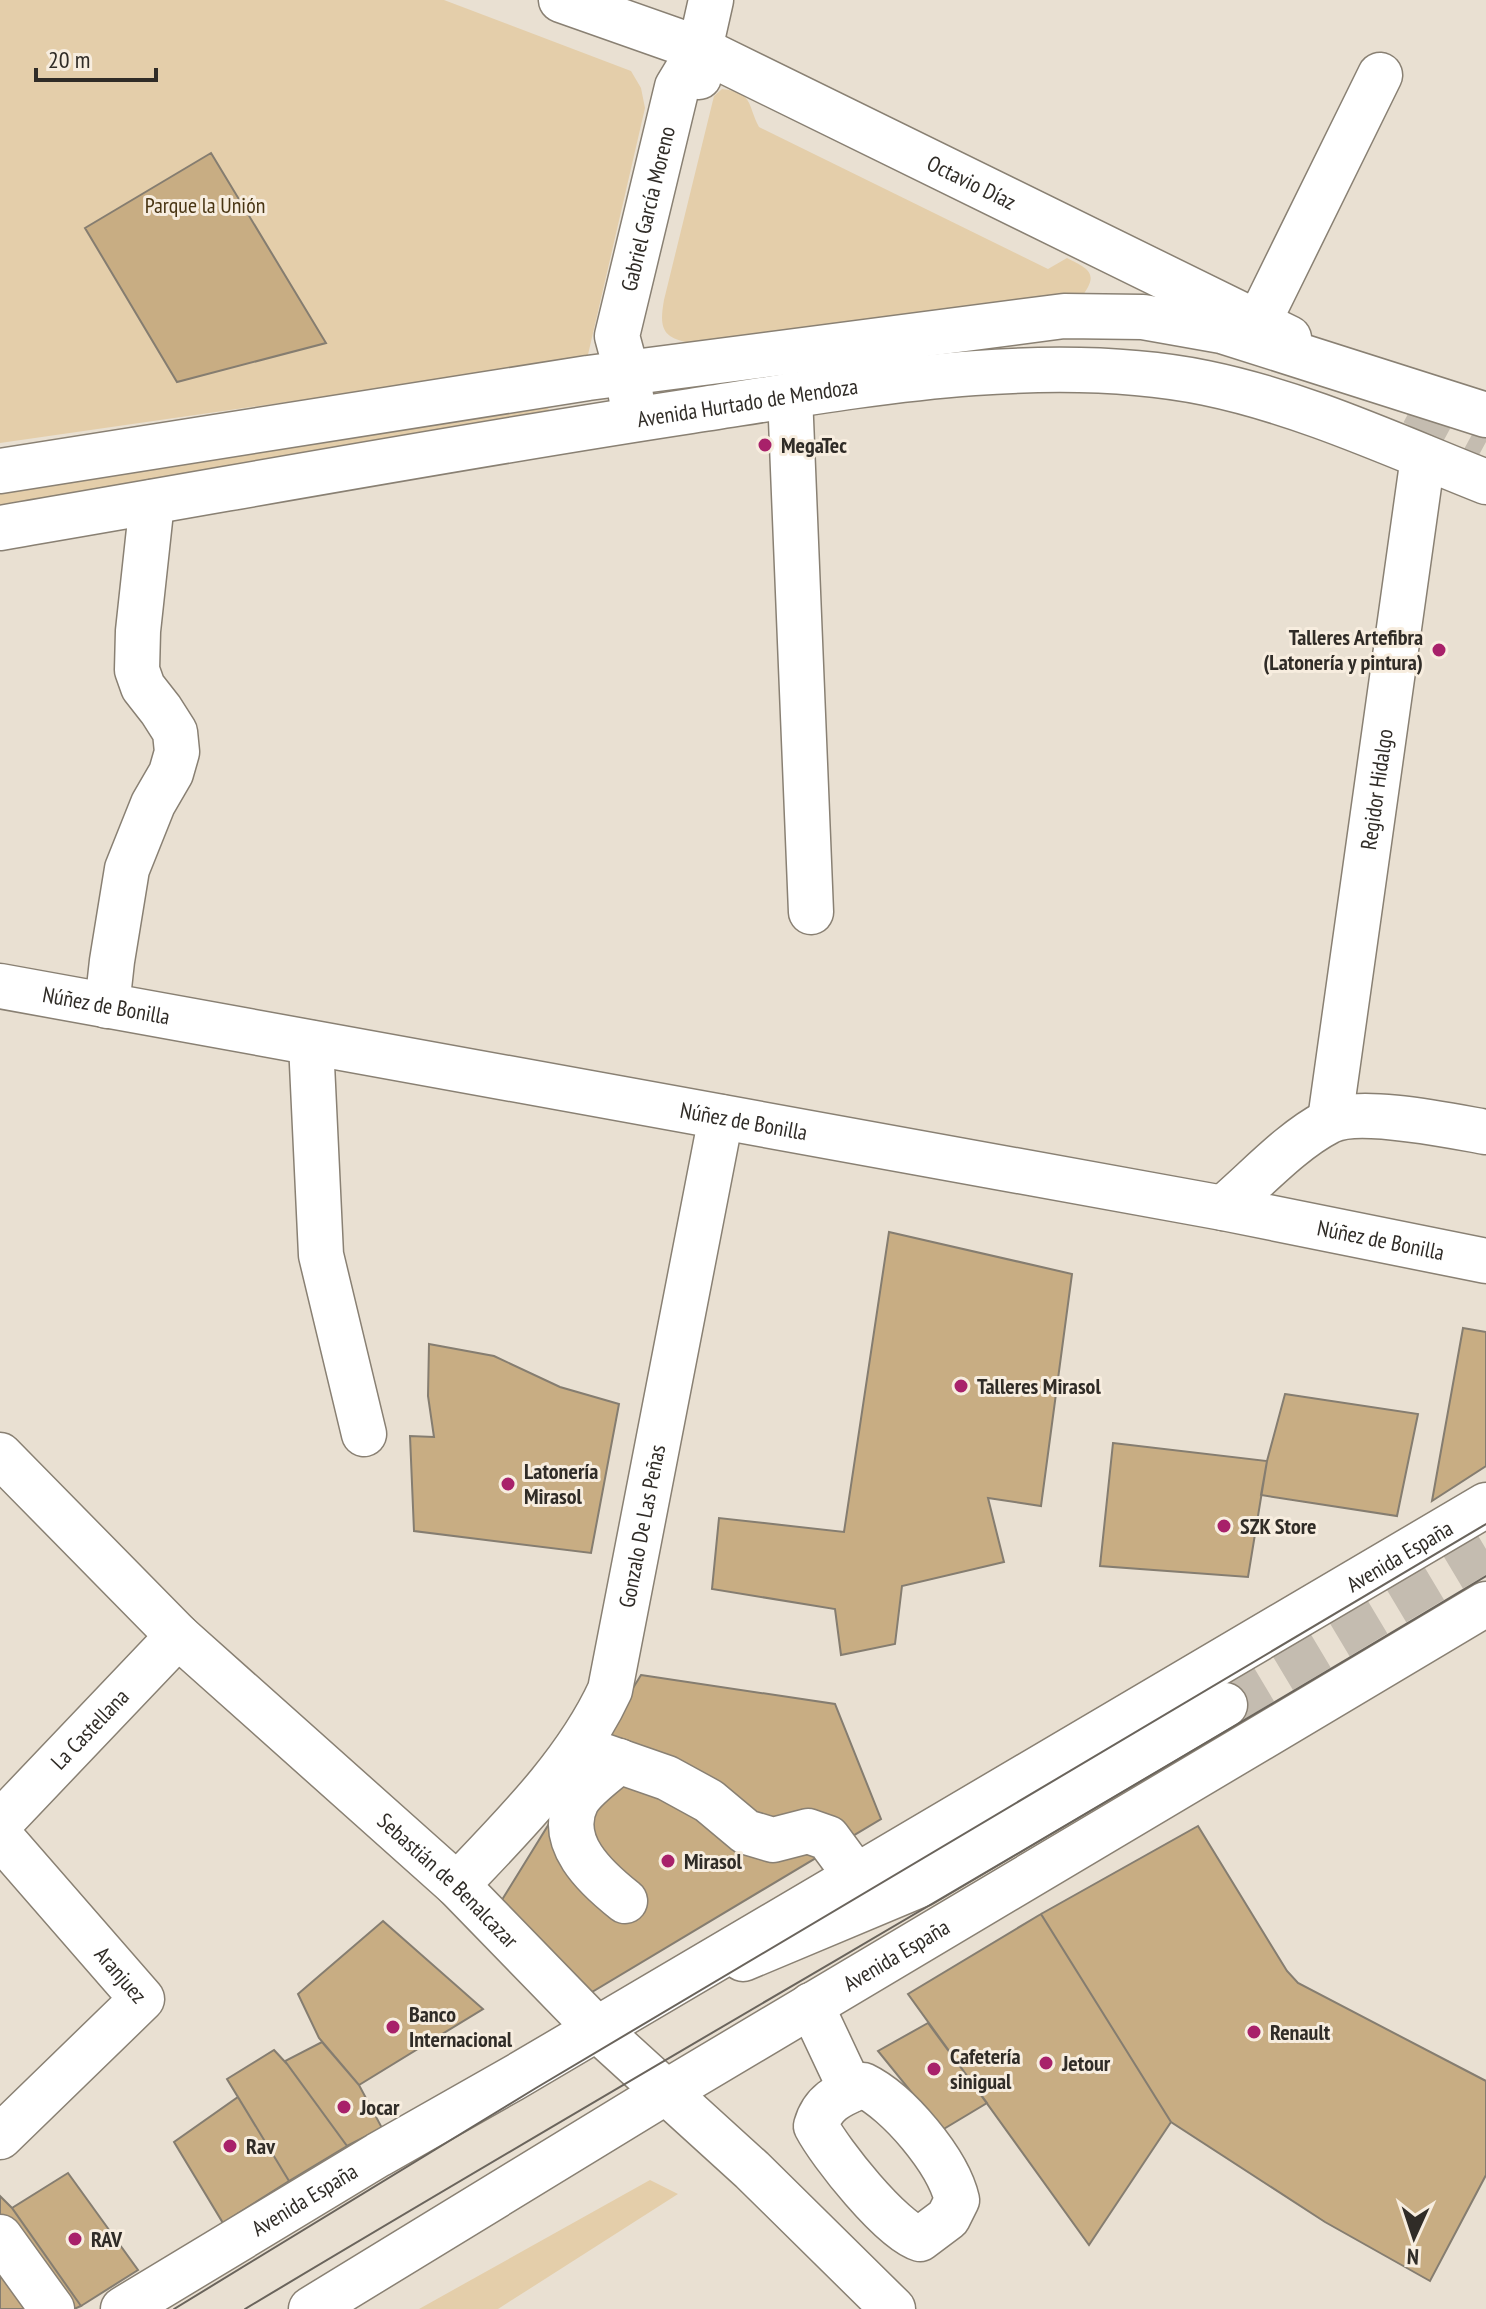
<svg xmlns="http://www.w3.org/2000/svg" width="1486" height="2309" font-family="'PT Sans Narrow',sans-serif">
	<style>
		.green { fill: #e4ceaa }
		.building { fill: #c8ad83; stroke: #857d70; stroke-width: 2 }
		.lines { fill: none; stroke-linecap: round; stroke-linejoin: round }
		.minor-tunnel { stroke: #c4bcb0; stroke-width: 44; stroke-dasharray: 44 22; stroke-linecap: butt }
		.minor-casing { stroke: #898073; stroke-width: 47 }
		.major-casing { stroke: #898073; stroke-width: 47 }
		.minor { stroke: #fff; stroke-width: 44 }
		.major { stroke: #fff; stroke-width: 44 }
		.tram { stroke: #6a645c; stroke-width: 2 }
		.poi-dot { fill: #a8216a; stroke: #f7eddf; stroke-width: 3 }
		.labels { text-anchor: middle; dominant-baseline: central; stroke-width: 6; stroke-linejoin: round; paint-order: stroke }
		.street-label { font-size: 22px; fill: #302c27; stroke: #f7eddf }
		.park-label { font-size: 22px; fill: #493513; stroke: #f7eddf }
		.poi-label { font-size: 22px; font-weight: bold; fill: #302c27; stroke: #f7eddf; text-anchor: start }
	</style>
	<rect width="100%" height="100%" fill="#e9e0d2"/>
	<!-- green -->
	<path class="green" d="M0 0H444L631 71 641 88 645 108 587 359 0 443Z
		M722 89C754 93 747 104 759 127L1048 269 1067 258C1086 268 1100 272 1083 295H1048L691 343C662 338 659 328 664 300L714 96Z
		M545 405 552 413 0 512V489Z
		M650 2180 678 2194 498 2309H419Z"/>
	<!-- building -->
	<path class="building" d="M211 153 326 343 177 382 85 228Z
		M889 1232 1072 1274 1041 1506 988 1498 1004 1562 902 1586 895 1644 841 1655 835 1609 712 1589 719 1518 844 1532Z
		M1463 1328 1486 1332V1466L1432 1501Z
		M429 1344 494 1356 560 1387 619 1404 591 1553 414 1531 410 1436 434 1437 428 1396Z
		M1285 1394 1418 1414 1397 1516 1261 1495 1267 1461Z
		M1113 1443 1267 1461 1248 1577 1100 1566Z
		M641 1675 835 1704 881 1819 592 1992 500 1903Z
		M1198 1826 1287 1971 1298 1983 1486 2081V2175L1430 2281 1325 2222 1171 2122 1041 1914Z
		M1041 1914 1171 2122 1089 2245 908 1994Z
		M383 1921 483 2009 359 2085 319 2038 298 1994Z
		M928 2023 987 2103 942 2130 878 2051Z
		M322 2042 359 2085 382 2128 347 2146 285 2061Z
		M274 2050 287 2064 347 2146 289 2181 227 2079Z
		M238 2097 289 2181 223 2223 174 2142Z
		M68 2173 138 2270 81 2306 12 2208Z
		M0 2196 12 2208 81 2306 74 2309H28L0 2272Z
		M0 2272 28 2309H0Z"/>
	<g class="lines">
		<!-- minor-tunnel -->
		<path class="minor-tunnel" d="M1414 403 1486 442
			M1225 1705 1486 1549"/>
		<defs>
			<g id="minor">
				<path id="s1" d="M561 0 700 49 1289 338"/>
				<path d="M699 77 700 49 711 0"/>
				<path d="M1258 323 1380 75"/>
				<path d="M790 395 811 912"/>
				<path id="s2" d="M635 419 627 373 617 336 677 87 700 49"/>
				<path id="s3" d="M0 986 1223 1208 1486 1261"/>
				<path d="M107 1006 112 961 127 869 153 804 171 773 177 752 175 732 161 710 143 687 137 670 138 631 152 502"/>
				<path d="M311 1043 321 1255 364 1434"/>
				<path id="s4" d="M1330 1120 1423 457"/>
				<path d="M1223 1208C1255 1181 1291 1141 1328 1122 1357 1106 1452 1126 1486 1132"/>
				<path id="s5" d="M0 1455 178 1636 457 1885 597 2029 752 2170 893 2309"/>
				<path d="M578 1747 667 1778 709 1801 746 1832 773 1840 808 1831 828 1838 856 1876"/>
				<path d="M619 1761C606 1773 585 1787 577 1801 556 1842 596 1878 625 1901"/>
				<path id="s6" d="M0 1823 178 1636"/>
				<path id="s7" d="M0 1836 142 1999 0 2137"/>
				<path id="s8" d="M457 1885C513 1826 576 1764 610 1690L721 1117"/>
				<path d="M743 1959 922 1884 1225 1705"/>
				<path d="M811 2005 851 2090"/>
				<path d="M863 2085C898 2102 948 2161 957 2200L948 2218 920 2239C892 2231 830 2153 816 2126 823 2101 840 2095 863 2085Z"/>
				<path d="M0 2237 52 2309"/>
			</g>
			<g id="major">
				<path d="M0 471 588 378 1064 316 1143 317 1222 331 1486 415"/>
				<path id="s9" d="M0 528C230 489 460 446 691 411 854 386 1043 350 1206 383 1303 403 1395 446 1486 482"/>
				<path id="s10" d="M123 2309 378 2155 512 2079 1486 1505"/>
				<path id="s11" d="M311 2309 666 2092 1486 1604"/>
			</g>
		</defs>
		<!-- minor casing -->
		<use href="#minor" class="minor-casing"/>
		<!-- major casing -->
		<use href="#major" class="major-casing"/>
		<!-- minor -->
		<use href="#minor" class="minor"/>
		<!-- major -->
		<use href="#major" class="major"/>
		<!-- tram -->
		<path class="tram" d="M174 2309 536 2088 1486 1524
			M245 2309C657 2062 1074 1824 1486 1576"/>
	</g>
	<!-- markers -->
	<g class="poi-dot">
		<circle cx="765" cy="445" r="8"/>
		<circle cx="1439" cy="650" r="8"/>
		<circle cx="961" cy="1386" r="8"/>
		<circle cx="508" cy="1484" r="8"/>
		<circle cx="1224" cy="1526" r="8"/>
		<circle cx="668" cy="1861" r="8"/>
		<circle cx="393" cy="2027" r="8"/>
		<circle cx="1254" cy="2032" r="8"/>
		<circle cx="1046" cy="2063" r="8"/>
		<circle cx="934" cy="2069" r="8"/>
		<circle cx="344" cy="2107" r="8"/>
		<circle cx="230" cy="2146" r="8"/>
		<circle cx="75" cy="2239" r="8"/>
	</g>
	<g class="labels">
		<!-- street labels -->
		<g class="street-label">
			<text stroke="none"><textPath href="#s1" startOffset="450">Octavio Díaz</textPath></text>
			<text stroke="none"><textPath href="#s2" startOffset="216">Gabriel García Moreno</textPath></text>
			<text stroke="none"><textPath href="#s9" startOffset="758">Avenida Hurtado de Mendoza</textPath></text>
			<text stroke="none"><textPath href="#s4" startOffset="334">Regidor Hidalgo</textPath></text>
			<text stroke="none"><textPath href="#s3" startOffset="108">Núñez de Bonilla</textPath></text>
			<text stroke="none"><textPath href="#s3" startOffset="756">Núñez de Bonilla</textPath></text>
			<text stroke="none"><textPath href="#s3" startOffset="1404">Núñez de Bonilla</textPath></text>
			<text stroke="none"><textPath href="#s8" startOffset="416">Gonzalo De Las Peñas</textPath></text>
			<text stroke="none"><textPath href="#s10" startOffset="1482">Avenida España</textPath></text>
			<text stroke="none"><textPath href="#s6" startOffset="130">La Castellana</textPath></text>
			<text stroke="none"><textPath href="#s5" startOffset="618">Sebastián de Benalcazar</textPath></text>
			<text stroke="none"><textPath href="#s11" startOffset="684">Avenida España</textPath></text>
			<text stroke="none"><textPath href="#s7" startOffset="184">Aranjuez</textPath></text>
			<text stroke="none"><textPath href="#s10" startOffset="212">Avenida España</textPath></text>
		</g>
		<!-- park labels -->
		<g class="park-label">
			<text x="205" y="205">Parque la Unión</text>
		</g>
		<!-- poi labels -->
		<g class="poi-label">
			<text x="781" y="445">MegaTec</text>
			<text x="1423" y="637" text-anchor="end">Talleres Artefibra<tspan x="1423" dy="25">(Latonería y pintura)</tspan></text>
			<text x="977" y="1386">Talleres Mirasol</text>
			<text x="524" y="1471">Latonería<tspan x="524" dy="25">Mirasol</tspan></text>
			<text x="1240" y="1526">SZK Store</text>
			<text x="684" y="1861">Mirasol</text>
			<text x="409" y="2014">Banco<tspan x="409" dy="25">Internacional</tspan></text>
			<text x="1270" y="2032">Renault</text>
			<text x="950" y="2056">Cafetería<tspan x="950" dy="25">sinigual</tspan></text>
			<text x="1062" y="2063">Jetour</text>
			<text x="360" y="2107">Jocar</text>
			<text x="246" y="2146">Rav</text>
			<text x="91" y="2239">RAV</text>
		</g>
	</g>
	<!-- north arrow -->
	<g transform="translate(1414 2237) rotate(183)" stroke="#f7eddf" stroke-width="6" paint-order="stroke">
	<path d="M0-6L14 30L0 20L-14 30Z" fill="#302c27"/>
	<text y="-12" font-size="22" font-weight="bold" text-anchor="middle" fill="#302c27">N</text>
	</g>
	<!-- scale -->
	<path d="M36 68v12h120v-12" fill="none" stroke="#302c27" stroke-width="4"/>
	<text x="48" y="68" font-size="24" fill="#302c27" stroke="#f7eddf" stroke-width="6" paint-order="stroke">20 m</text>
</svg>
